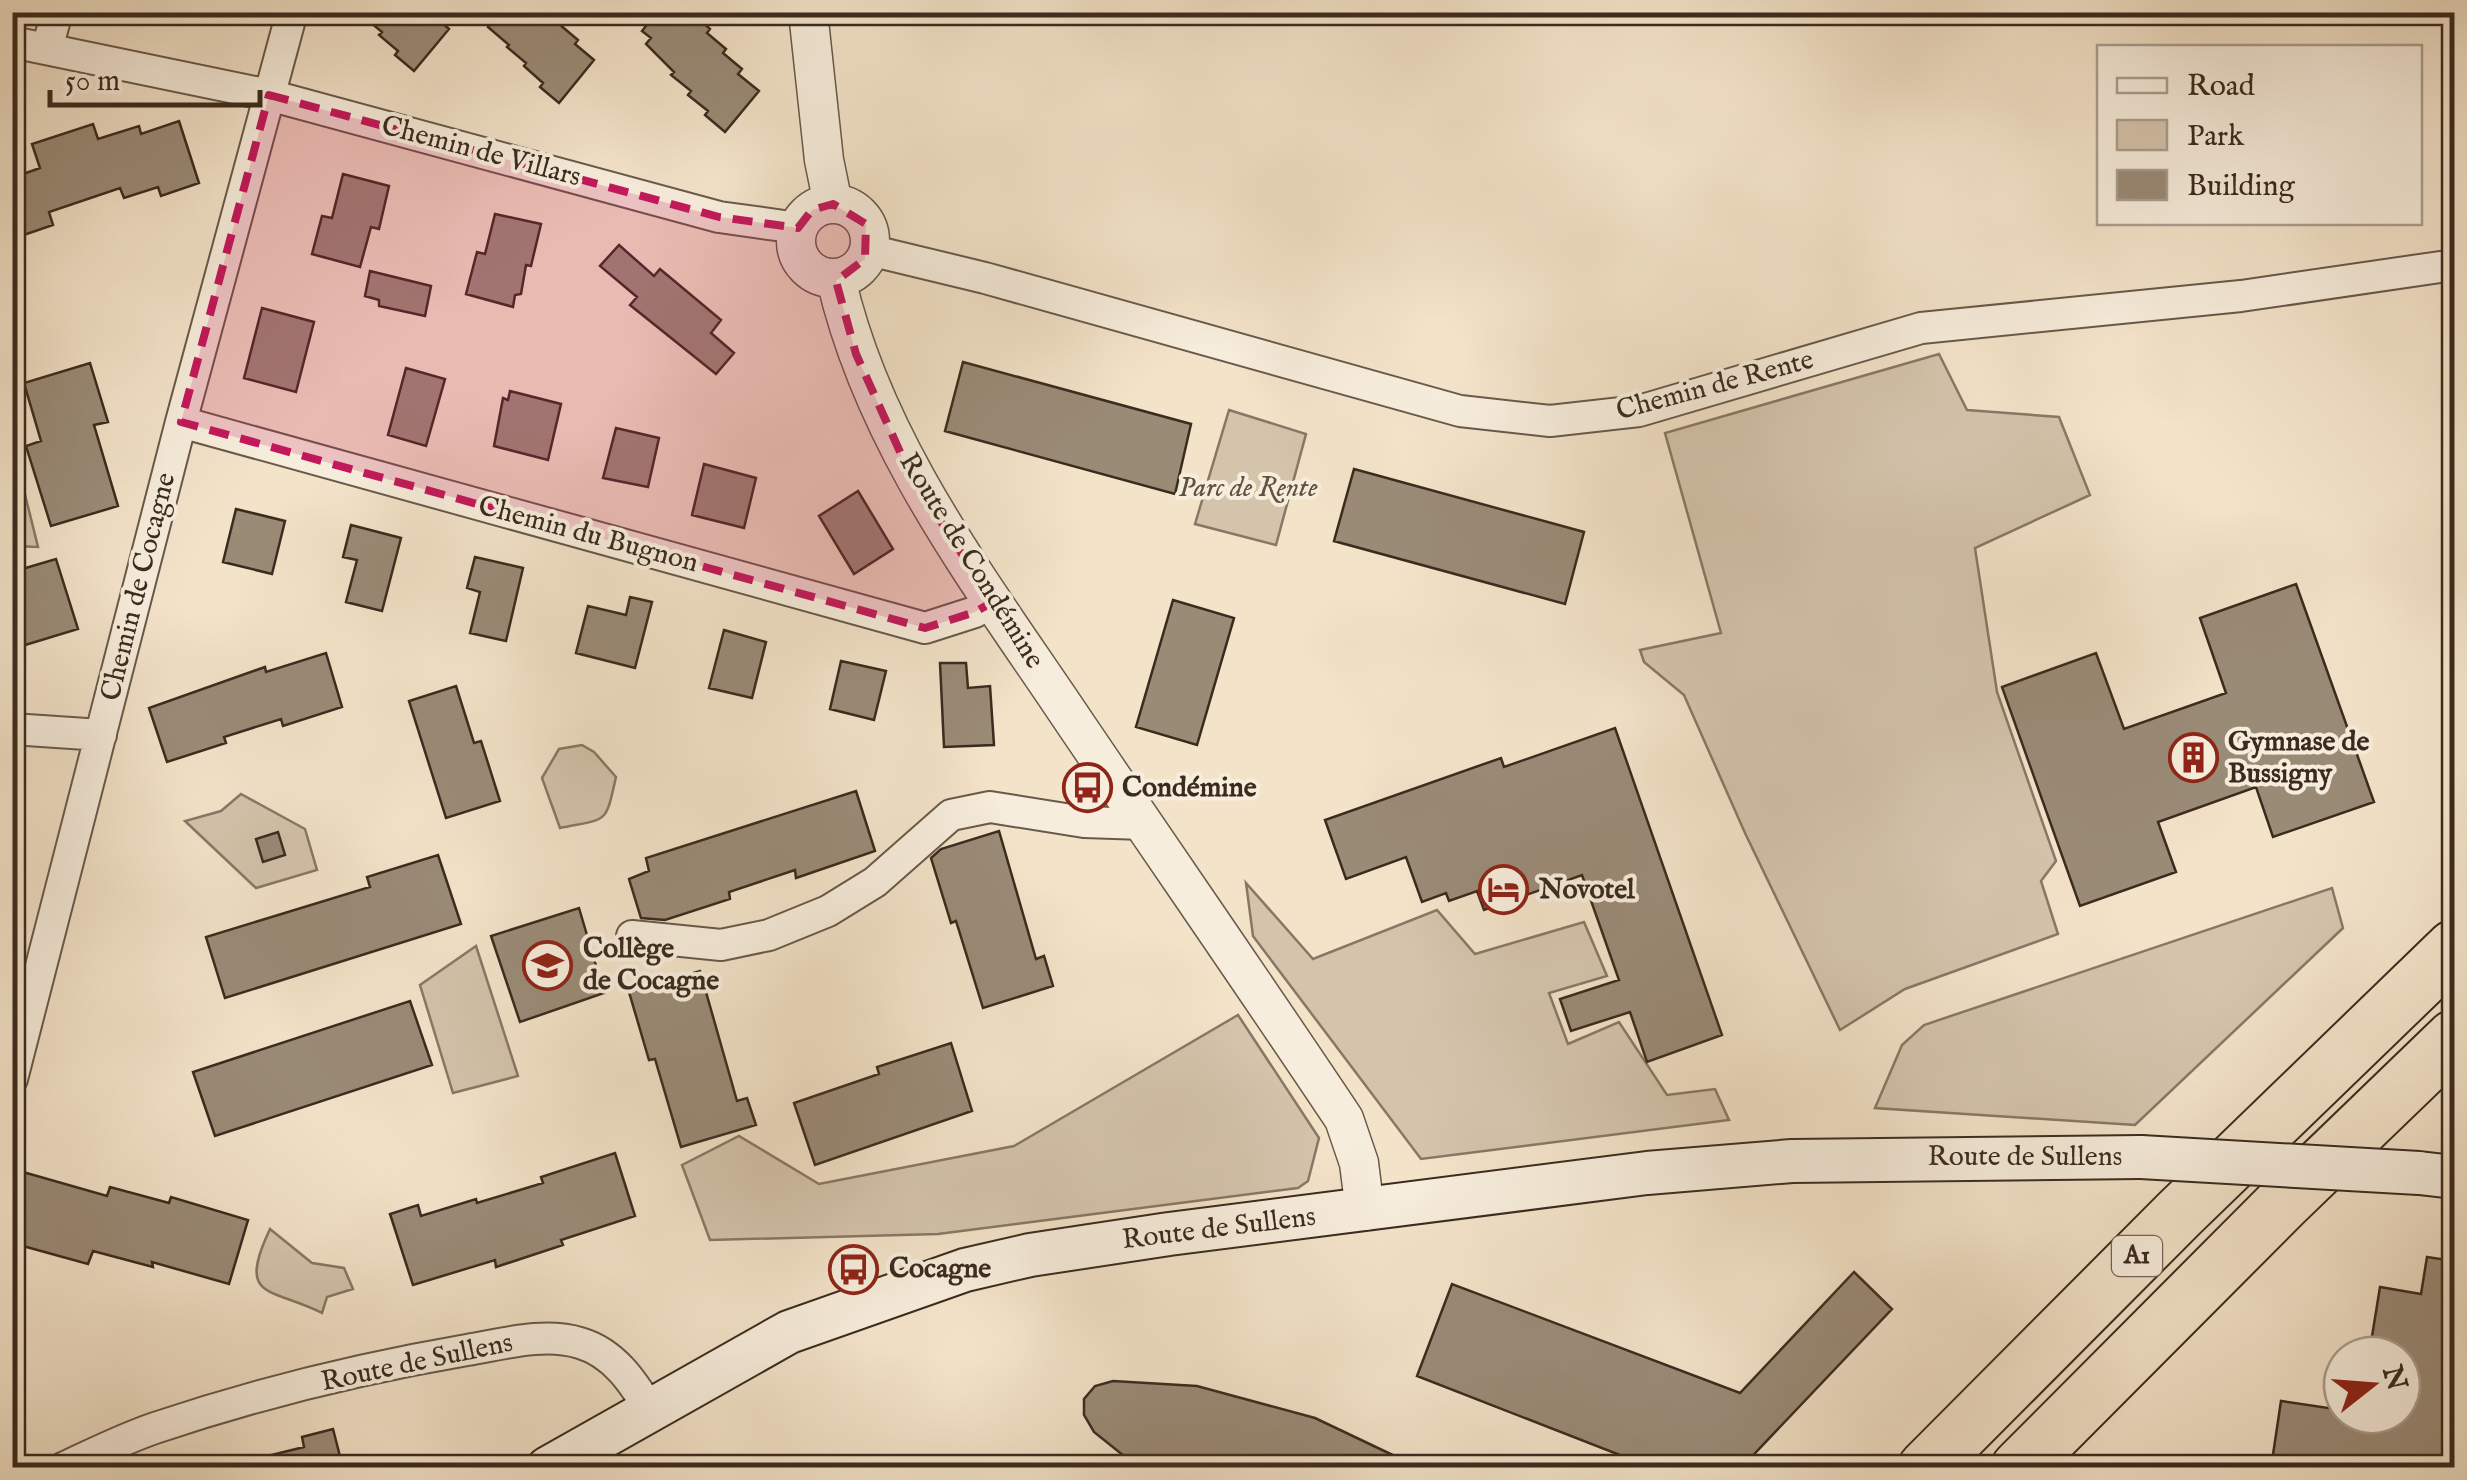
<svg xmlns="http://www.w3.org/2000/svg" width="2467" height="1480" font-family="'IM FELL English',serif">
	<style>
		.green { fill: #d4c4ac; stroke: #877866; stroke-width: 2.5 }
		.building { fill: #9a8b77; stroke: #3a2b1f; stroke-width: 2.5 }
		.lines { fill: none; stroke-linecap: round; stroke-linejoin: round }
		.minor-casing { stroke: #68594a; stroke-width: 34 }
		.tertiary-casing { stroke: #68594a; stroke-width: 41 }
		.secondary-casing { stroke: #3a2b1f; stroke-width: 46 }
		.motorway-casing { stroke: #3a2b1f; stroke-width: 59 }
		.minor { stroke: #f7eddc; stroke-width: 30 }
		.tertiary { stroke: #f7eddc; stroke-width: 38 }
		.secondary { stroke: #f7eddc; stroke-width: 42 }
		.motorway { stroke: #f3e3c9; stroke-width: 55 }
		.secondary-bridge-casing { stroke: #3a2b1f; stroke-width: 46; stroke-linecap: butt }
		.secondary-bridge { stroke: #f7eddc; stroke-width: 42 }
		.marked { fill: #c2185b; fill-opacity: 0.2; stroke: #c2185b; stroke-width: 8; stroke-dasharray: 20 12; stroke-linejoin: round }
		.labels { text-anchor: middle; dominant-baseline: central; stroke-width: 8; stroke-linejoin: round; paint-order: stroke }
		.shield { fill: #f7eddc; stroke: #736558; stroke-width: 2.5 }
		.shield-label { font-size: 25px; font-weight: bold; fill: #3a2b1f }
		.street-label { font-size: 28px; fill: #3a2b1f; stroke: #f7eddc }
		.park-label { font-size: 28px; font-style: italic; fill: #605142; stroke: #f7eddc }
		.poi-label { font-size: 28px; font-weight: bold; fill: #3a2b1f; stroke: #f7eddc; text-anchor: start }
	</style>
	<rect width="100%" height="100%" fill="#f3e3c9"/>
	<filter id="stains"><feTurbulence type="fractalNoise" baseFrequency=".002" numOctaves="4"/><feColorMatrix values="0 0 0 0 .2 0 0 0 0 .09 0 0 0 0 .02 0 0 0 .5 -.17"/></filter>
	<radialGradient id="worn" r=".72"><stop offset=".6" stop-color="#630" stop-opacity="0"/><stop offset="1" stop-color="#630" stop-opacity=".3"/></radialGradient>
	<!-- green -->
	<path class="green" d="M1939 354 1967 410 2059 417 2090 495 1975 548 1997 692 2056 861 2041 881 2058 934 1905 989 1840 1030 1745 833 1684 695 1644 662 1640 650 1721 633 1665 433Z
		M1229 410 1306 434 1276 545 1195 524Z
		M13 446 38 547 13 546Z
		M582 745 594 752 616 777C605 825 609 818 560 828L542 778 559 749Z
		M241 794 305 829 317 870 256 888 185 821 221 811Z
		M1246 883 1313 959 1437 910 1475 954 1584 922 1607 976 1549 993 1568 1044 1619 1022 1667 1095 1715 1089 1729 1120 1421 1159 1253 936Z
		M2332 888 2343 928 2135 1125 1875 1108 1902 1045 1924 1025Z
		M476 946 518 1076 453 1093 420 985Z
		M1238 1015 1319 1138 1308 1181 1298 1188 938 1234 710 1240 682 1165 739 1136 819 1184 1014 1146Z
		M270 1229 312 1263 344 1268 353 1289 327 1297 322 1313C271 1287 236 1301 270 1229Z"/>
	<!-- building -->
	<path class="building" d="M358 12H430L449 29 414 71 395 55 398 51 379 35 382 32Z
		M500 12H569L559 24 578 40 575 44 594 60 559 103 540 87 543 83 524 66 526 63 507 47 509 45 488 27Z
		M657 12H691L710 29 707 33 726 49 723 53 742 69 738 74 759 91 725 132 705 115 708 111 688 95 691 91 671 75 674 72 646 44 651 38 642 31Z
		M179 121 199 183 161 196 158 187 124 198 120 188 49 212 53 225 12 239V178L40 168 32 144 93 124 98 139 139 126 141 134Z
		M343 174 389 186 379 229 371 227 360 267 312 254 322 216 332 218Z
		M495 214 541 224 531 266 526 265 521 294 515 295 513 307 466 294 477 252 485 254Z
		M619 245 654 276 660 269 721 320 711 333 734 353 716 374 630 305 637 297 600 266Z
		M370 271 431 286 425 316 379 306V300L365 296Z
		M262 308 314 322 296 392 244 378Z
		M963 362 1191 424 1175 494 945 431Z
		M90 363 108 422 94 425 118 506 51 526 26 446 41 441 24 383Z
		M406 368 445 379 426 446 388 435Z
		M510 391 561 404 548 460 494 446 503 398 508 400Z
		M616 428 659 438 648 487 603 478Z
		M704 464 756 478 744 528 692 515Z
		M1354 469 1584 532 1565 604 1334 541Z
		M858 491 893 549 854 574 819 516Z
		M236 509 285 521 272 574 223 562Z
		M351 525 401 538 382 611 346 602 357 560 343 557Z
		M475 557 523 568 506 641 470 633 480 592 467 588Z
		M56 559 78 629 12 649V572Z
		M2296 584 2374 802 2273 837 2256 787 2158 822 2176 872 2080 906 2002 687 2096 653 2124 729 2226 693 2200 618Z
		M630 597 652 602 635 668 576 653 588 606 626 615Z
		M1173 600 1234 618 1197 745 1136 727Z
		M724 630 766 642 752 698 709 688Z
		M326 653 342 707 283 726 281 719 224 737 226 743 167 762 149 708 265 667 266 672Z
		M841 661 886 671 874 720 830 709Z
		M940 663H966L968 688 990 686 994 745 944 747Z
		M456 686 474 743 481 741 500 801 446 818 409 701Z
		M1615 728 1722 1035 1647 1062 1630 1012 1571 1031 1560 999 1619 980 1582 875 1484 910 1477 891 1449 901 1446 893 1422 902 1406 857 1346 879 1325 820 1501 758 1504 767Z
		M856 791 875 851 796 878 795 870 729 892 730 899 665 920 641 918 629 879 649 871 646 858Z
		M999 831 1036 959 1044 956 1053 986 983 1008 956 921 951 923 931 858 941 849Z
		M278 832 285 855 263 862 256 839Z
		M438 855 461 924 225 998 206 937 370 887 367 877Z
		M579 908 604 993 520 1022 491 936Z
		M700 971 737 1101 747 1098 756 1125 681 1147 655 1059 649 1060 629 992Z
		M410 1001 432 1065 215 1136 193 1072Z
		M951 1043 972 1111 815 1165 794 1103 879 1074 877 1067Z
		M615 1153 635 1216 561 1240 563 1245 496 1267 495 1260 413 1285 390 1214 418 1205 421 1216 476 1199 477 1203 543 1183 541 1177Z
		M23 1172 107 1196 110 1187 169 1203 171 1197 248 1220 229 1284 152 1262 153 1267 93 1251 88 1264 12 1243V1211Z
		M2427 1257 2454 1261V1468H2271L2281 1401 2342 1410V1415H2402V1355H2369L2380 1287 2421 1294Z
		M1854 1272 1892 1309 1741 1468H1653L1417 1376 1452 1284 1740 1393Z
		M1113 1381 1197 1386 1315 1418 1420 1468H1139L1094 1432 1084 1415V1399L1095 1386Z
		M333 1429 343 1468H256L255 1459 304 1447 302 1437Z"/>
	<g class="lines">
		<defs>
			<path id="minor" d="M12 42 269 95 719 217 798 228
				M47 49 57 12
				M869 250 985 278 1460 411 1550 421 1639 411 1921 328 2241 296 2454 265
				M181 422 925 628 975 612 993 602
				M12 729 101 735
				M632 936 721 945 769 935 828 911 875 882 951 815 990 807 1084 822 1144 824
				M12 1079 181 422 292 12
				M63 1468C93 1454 123 1439 155 1428 256 1394 362 1368 467 1350 503 1344 544 1332 580 1343 614 1353 633 1382 650 1410"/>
			<path id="tertiary" d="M808 12 824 160 833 204
				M796 241a37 37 0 1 1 74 0a37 37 0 1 1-74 0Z
				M836 279C872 436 969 567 1058 698 1153 839 1250 978 1344 1119L1359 1163 1365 1211"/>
			<path id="secondary" d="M2419 1173 2454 1177
				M548 1468 789 1332 965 1270 1030 1255 1169 1234 1647 1173 1792 1161 2141 1157"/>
			<path id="motorway" d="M1926 1468 2179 1214 2454 948
				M2019 1468 2283 1203 2454 1038"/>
		</defs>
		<!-- minor casing -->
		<use href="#minor" class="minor-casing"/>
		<!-- tertiary casing -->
		<use href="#tertiary" class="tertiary-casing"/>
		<!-- secondary casing -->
		<use href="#secondary" class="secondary-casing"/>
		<!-- motorway casing -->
		<use href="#motorway" class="motorway-casing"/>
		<!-- minor -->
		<use href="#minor" class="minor"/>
		<!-- tertiary -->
		<use href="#tertiary" class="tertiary"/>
		<!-- secondary -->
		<use href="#secondary" class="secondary"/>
		<!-- motorway -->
		<use href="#motorway" class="motorway"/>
		<defs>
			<path id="secondary-bridge" d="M2141 1157 2419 1173"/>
		</defs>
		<!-- secondary-bridge casing -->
		<use href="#secondary-bridge" class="secondary-bridge-casing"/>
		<!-- secondary-bridge -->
		<use href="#secondary-bridge" class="secondary-bridge"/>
	</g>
	<!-- marked area -->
	<path class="marked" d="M269 95 719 217 798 228 812 210 833 204 866 224 865 259 836 281 856 354 909 472 993 602 975 612 925 628 181 422Z"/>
	<!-- icons -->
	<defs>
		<symbol id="building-ring" viewBox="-11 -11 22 22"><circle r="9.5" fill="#f7eddc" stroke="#8f2418" stroke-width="1.5"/><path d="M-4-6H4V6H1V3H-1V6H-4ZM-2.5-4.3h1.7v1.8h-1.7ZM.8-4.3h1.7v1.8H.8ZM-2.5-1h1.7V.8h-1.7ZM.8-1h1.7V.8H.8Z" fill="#8f2418"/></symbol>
		<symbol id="bus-ring" viewBox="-11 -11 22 22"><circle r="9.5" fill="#f7eddc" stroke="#8f2418" stroke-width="1.5"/><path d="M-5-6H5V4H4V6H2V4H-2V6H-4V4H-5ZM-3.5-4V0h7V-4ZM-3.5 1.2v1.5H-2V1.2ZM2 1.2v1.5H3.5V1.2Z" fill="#8f2418"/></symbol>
		<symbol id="hotel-ring" viewBox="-11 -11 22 22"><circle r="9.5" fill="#f7eddc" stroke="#8f2418" stroke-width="1.5"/><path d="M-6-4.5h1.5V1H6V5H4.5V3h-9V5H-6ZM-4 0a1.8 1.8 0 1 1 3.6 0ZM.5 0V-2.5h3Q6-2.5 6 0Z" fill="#8f2418"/></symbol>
		<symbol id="school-ring" viewBox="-11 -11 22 22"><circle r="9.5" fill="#f7eddc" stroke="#8f2418" stroke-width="1.5"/><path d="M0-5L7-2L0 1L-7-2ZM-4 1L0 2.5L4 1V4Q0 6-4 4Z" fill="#8f2418"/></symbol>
	</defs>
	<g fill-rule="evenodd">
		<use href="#building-ring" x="2166" y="730" width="55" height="55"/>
		<use href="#bus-ring" x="1060" y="760" width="55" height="55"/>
		<use href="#hotel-ring" x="1476" y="862" width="55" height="55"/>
		<use href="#school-ring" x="520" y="938" width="55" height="55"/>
		<use href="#bus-ring" x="826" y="1242" width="55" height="55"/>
	</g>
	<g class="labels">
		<!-- shield labels -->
		<rect class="shield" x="2112" y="1236" width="50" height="40" rx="8"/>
		<g class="shield-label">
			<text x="2137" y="1256">A1</text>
		</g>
		<!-- street labels -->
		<g class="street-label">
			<text transform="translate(481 152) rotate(15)">Chemin de Villars</text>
			<text transform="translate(1715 386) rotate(-15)">Chemin de Rente</text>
			<text transform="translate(588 535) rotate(15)">Chemin du Bugnon</text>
			<text transform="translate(971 561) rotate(58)">Route de Condémine</text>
			<text transform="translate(139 587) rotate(-76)">Chemin de Cocagne</text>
			<text x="2025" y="1157">Route de Sullens</text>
			<text transform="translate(1219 1229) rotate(-7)">Route de Sullens</text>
			<text transform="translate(417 1363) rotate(-12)">Route de Sullens</text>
		</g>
		<!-- park labels -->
		<g class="park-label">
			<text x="1248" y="488">Parc de Rente</text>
		</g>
		<!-- poi labels -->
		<g class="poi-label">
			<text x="2228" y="742">Gymnase de<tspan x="2228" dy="32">Bussigny</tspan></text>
			<text x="1122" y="788">Condémine</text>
			<text x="1539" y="890">Novotel</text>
			<text x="583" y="949">Collège<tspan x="583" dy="32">de Cocagne</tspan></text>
			<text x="889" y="1269">Cocagne</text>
		</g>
	</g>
	<!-- margin -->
	<rect width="2467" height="1480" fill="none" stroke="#f3e3c9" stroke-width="50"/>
	<rect x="15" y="15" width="2437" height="1450" fill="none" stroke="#3a2b1f" stroke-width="5"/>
	<rect x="25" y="25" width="2417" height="1430" fill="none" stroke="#3a2b1f" stroke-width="2.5"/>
	<!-- legend -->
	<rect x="2097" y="45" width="325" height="180" fill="#f7eddc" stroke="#ab9f90" stroke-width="2.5"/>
	<rect x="2117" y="78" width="50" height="15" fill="#f7eddc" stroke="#ab9f90" stroke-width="2.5"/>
	<text x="2187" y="95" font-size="30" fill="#3a2b1f">Road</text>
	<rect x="2117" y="120" width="50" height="30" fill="#d4c4ac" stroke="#ab9f90" stroke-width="2.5"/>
	<text x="2187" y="145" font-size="30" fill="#3a2b1f">Park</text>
	<rect x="2117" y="170" width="50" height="30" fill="#9a8b77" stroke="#ab9f90" stroke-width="2.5"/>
	<text x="2187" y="195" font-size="30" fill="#3a2b1f">Building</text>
	<!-- north arrow -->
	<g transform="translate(2372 1385) rotate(73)"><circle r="48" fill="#f7eddc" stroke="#ab9f90" stroke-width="2.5"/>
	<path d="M0-8L18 38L0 25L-18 38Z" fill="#8f2418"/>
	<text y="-15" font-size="28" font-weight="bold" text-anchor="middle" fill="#3a2b1f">N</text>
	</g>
	<!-- scale -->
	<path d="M50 90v15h210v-15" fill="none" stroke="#3a2b1f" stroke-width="5"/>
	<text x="65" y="90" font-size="30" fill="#3a2b1f" stroke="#f7eddc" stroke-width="8" paint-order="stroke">50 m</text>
	<rect width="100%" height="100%" filter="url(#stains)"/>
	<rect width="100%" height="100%" fill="url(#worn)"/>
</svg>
